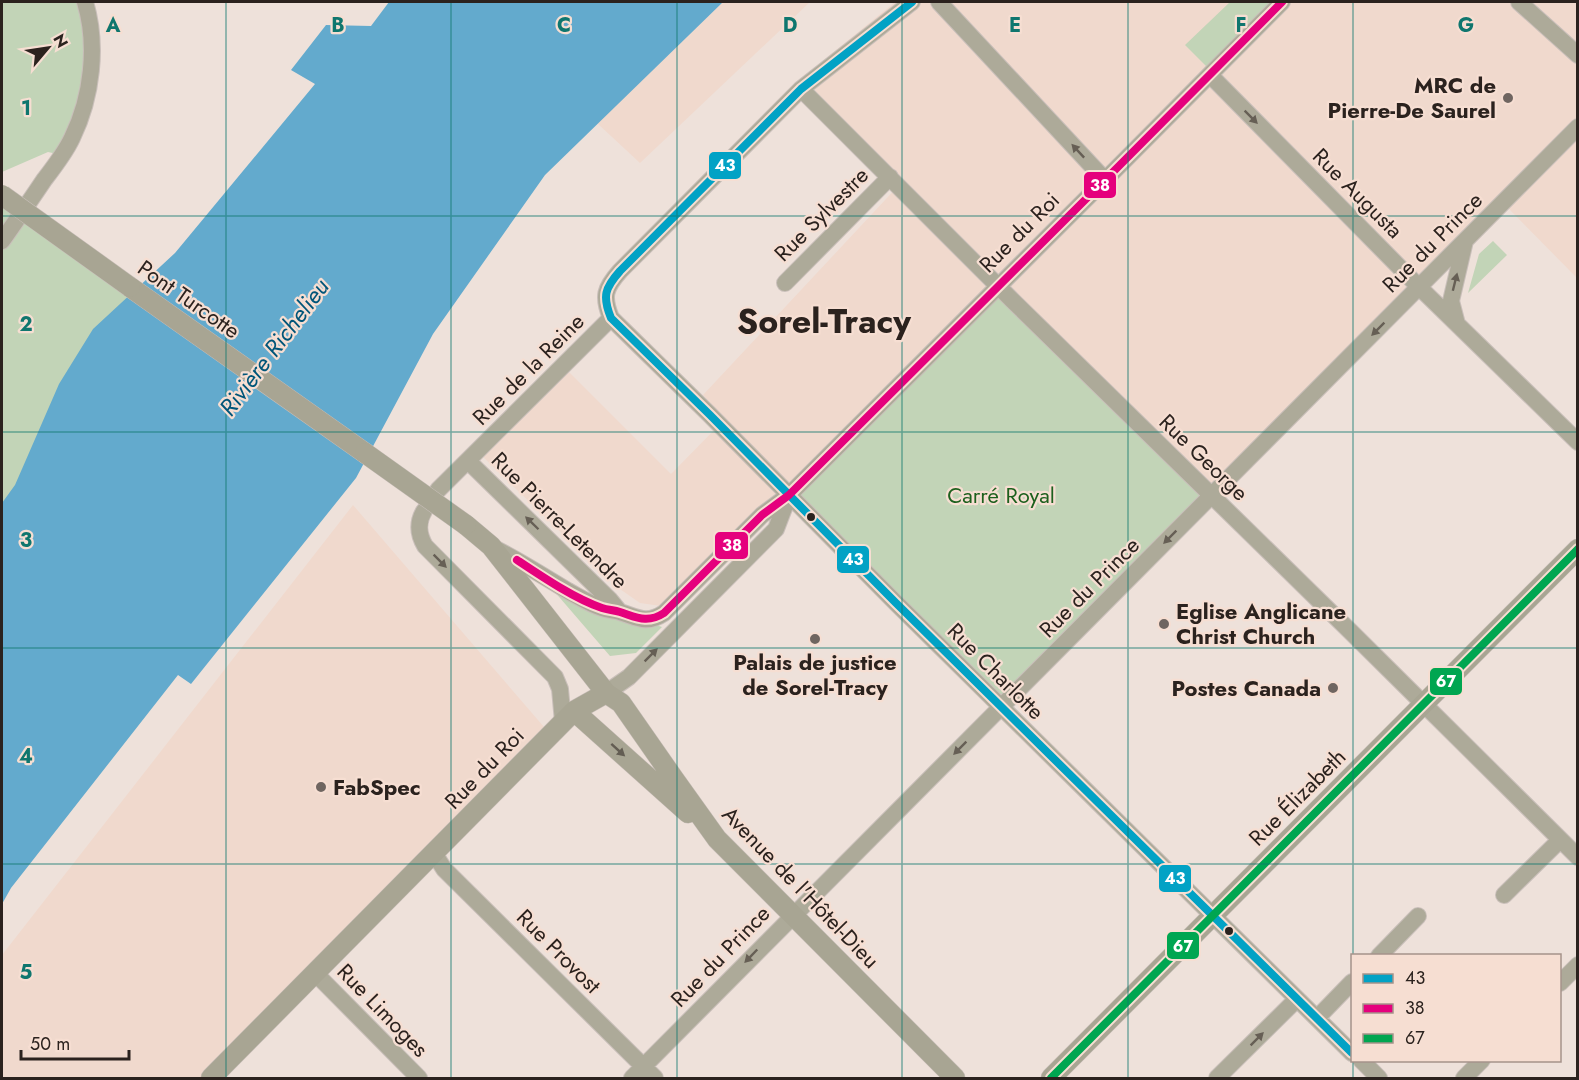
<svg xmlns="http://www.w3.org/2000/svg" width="1579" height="1080" font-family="Jost,sans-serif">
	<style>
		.built { fill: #f0d9cd }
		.green { fill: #c2d4b7 }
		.water { fill: #63aacd }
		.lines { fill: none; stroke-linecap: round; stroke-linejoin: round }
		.minor-casing { stroke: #c9bfba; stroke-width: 18 }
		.major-casing { stroke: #c9bfba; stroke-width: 21 }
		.minor { stroke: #adaa99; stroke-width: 16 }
		.major { stroke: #a8a593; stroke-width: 20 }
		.major-bridge-casing { stroke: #c9bfba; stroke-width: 21; stroke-linecap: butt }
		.major-bridge { stroke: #a8a593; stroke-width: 20 }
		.bus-1-casing { stroke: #f6ded2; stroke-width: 12 }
		.bus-2-casing { stroke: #f6ded2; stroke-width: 12 }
		.bus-3-casing { stroke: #f6ded2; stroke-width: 12 }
		.bus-1 { stroke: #02a2c5; stroke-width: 8 }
		.bus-2 { stroke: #e5007d; stroke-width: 8 }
		.bus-3 { stroke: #00a651; stroke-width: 8 }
		.oneway { fill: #665f55 }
		.oneway2 { fill: #635d53 }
		.grid { fill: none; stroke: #0f766e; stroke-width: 1.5; stroke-opacity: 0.55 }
		.poi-dot { fill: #6f6560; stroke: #f6ded2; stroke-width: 2 }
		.bus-dot { fill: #2b221e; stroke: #f6ded2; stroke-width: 2 }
		.labels { text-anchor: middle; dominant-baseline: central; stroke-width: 4.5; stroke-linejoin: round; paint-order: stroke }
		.poi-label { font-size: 22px; font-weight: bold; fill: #2b221e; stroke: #f6ded2; text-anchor: end }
		.street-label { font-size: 22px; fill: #2b221e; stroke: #f6ded2 }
		.park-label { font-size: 22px; fill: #1d601d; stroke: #f6ded2 }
		.water-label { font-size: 24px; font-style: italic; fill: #005579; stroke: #f6ded2 }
		.town-label { font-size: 34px; font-weight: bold; fill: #2b221e; stroke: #f6ded2 }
		.grid-label { font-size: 20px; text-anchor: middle; font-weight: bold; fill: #0f766e; stroke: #f6ded2; stroke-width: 4.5; stroke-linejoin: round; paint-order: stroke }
		.line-badge { stroke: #f6ded2; stroke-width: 2 }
		.badge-label { font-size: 16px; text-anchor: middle; font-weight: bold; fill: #fff }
	</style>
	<rect width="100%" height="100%" fill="#eee1da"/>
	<!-- built -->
	<path class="built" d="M723 2H810L640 163 597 123Z
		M895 2H1577V278L1506 206 1210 497 999 287 661 606 640 603 617 587 480 454 568 371 671 474 725 419 703 395 900 184 809 92 814 68Z
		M353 505 544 727 200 1078H2V955Z"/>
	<!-- green -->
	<path class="green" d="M2 2H85L91 51 62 155 48 152 2 172Z
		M1230 2H1276L1210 70 1185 45Z
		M2 197 142 307 2 520Z
		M1493 241 1507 255 1468 293 1479 254Z
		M999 285 1210 497 1004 704 792 492Z
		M535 569 640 620 662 627 636 653 610 656Z"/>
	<!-- water -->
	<path class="water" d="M389 2H723L545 175 433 334 356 478 191 684 178 675 11 888 2 904V503L15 485 59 384 93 329 175 253 315 84 291 70 326 25 371 26Z"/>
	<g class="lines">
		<defs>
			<path id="minor" d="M912 2 801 89 620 271C605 288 602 296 611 318L710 415 896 603 1352 1053
				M939 2 1105 180
				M1519 2 1578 55
				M1210 75 1419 287 1578 442
				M801 89 1013 301 1351 632 1578 857
				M2 241C16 221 30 201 44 180 54 167 65 153 72 138 92 97 98 45 85 2
				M785 283 890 177
				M1457 324 1451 301 1465 241
				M468 461 610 600 619 611
				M438 490 611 318
				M424 511C417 523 418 534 425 546L555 677 560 689 563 722
				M492 547C518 560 543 576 568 591 579 597 590 604 602 608 608 610 614 610 620 612 637 617 646 625 664 613L762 515 789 495 1105 180 1282 2
				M606 693 629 677 776 529 789 495
				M434 853 444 869 655 1078
				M1504 895 1560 840
				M1379 956 1418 916
				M315 973 419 1078
				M1560 983 1578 965
				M1317 1018 1352 982
				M1361 1060 1379 1078
				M632 1078C945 760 1263 445 1578 127
				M1217 1078 1297 999
				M1464 1078 1482 1060"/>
			<path id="major" d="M130 287 365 453
				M466 525 491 546 606 693 621 703 674 779 717 839 955 1078
				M574 711 688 813
				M211 1078 574 711 606 693
				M1051 1078 1578 549"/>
		</defs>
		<!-- minor casing -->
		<use href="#minor" class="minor-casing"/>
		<!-- major casing -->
		<use href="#major" class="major-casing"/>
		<!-- minor -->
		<use href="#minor" class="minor"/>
		<!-- major -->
		<use href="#major" class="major"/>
		<defs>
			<path id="major-bridge" d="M2 195 130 287
				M365 453 466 525"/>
		</defs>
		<!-- major-bridge casing -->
		<use href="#major-bridge" class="major-bridge-casing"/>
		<!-- major-bridge -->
		<use href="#major-bridge" class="major-bridge"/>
		<defs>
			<path id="bus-1" d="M912 2 801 89 620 271C605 288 602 296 611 318L710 415 896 603 1352 1053"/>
			<path id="bus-2" d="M517 560C541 576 575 599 602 608 608 610 614 610 620 612 636 617 647 624 664 613L762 515 789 495 1105 180 1282 2"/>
			<path id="bus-3" d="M1051 1078 1578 549"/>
		</defs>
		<!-- bus-1 casing -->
		<use href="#bus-1" class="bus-1-casing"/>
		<!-- bus-2 casing -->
		<use href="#bus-2" class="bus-2-casing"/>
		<!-- bus-3 casing -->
		<use href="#bus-3" class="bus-3-casing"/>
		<!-- bus-1 -->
		<use href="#bus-1" class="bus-1"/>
		<!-- bus-2 -->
		<use href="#bus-2" class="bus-2"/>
		<!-- bus-3 -->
		<use href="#bus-3" class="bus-3"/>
	</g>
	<!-- one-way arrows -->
	<defs><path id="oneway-solid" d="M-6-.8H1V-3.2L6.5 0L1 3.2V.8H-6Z" transform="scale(1.5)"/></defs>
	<g class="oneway">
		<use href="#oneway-solid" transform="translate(1251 117) rotate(45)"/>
		<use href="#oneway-solid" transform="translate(1078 151) rotate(-133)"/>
		<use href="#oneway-solid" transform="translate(1455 282) rotate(-76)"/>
		<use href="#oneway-solid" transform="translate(1378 329) rotate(135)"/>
		<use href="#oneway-solid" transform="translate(532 523) rotate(-136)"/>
		<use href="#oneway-solid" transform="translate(1170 537) rotate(135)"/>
		<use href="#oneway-solid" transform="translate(440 561) rotate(45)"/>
		<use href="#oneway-solid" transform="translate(651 655) rotate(-45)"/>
		<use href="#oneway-solid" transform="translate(960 748) rotate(135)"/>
		<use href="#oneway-solid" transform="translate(751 956) rotate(134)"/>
		<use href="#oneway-solid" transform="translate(1257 1039) rotate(-45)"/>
	</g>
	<use class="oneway2" href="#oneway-solid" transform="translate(618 750) rotate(42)"/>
	<!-- grid -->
	<path class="grid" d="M226 2V1078M451 2V1078M677 2V1078M902 2V1078M1128 2V1078M1353 2V956M2 216H1578M2 432H1578M2 648H1578M2 864H1578M1353 1060V1078"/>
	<!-- markers -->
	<g class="poi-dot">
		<circle cx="1508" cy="98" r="6"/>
		<circle cx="1164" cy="624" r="6"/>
		<circle cx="815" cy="639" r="6"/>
		<circle cx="1333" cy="688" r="6"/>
		<circle cx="321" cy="787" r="6"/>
	</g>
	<g class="bus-dot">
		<circle cx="811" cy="517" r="5"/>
		<circle cx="1229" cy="931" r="5"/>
	</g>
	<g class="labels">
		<!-- poi labels -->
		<g class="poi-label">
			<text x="1496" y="85">MRC de<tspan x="1496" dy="25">Pierre-De Saurel</tspan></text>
			<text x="1176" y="611" text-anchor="start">Eglise Anglicane<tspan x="1176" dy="25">Christ Church</tspan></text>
			<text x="815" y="662" text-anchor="middle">Palais de justice<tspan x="815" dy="25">de Sorel-Tracy</tspan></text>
			<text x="1321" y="688">Postes Canada</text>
			<text x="333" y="787" text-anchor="start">FabSpec</text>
		</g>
		<!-- street labels -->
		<g class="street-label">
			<text transform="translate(1358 193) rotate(45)">Rue Augusta</text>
			<text transform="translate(821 214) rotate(-45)">Rue Sylvestre</text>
			<text transform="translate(1019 232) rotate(-45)">Rue du Roi</text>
			<text transform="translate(1432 242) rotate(-45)">Rue du Prince</text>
			<text transform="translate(189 299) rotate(35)">Pont Turcotte</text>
			<text transform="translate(528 369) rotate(-45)">Rue de la Reine</text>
			<text transform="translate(1204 457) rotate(44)">Rue George</text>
			<text transform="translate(560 520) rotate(45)">Rue Pierre-Letendre</text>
			<text transform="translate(1089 587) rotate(-45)">Rue du Prince</text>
			<text transform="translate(996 671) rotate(45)">Rue Charlotte</text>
			<text transform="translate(484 768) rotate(-46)">Rue du Roi</text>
			<text transform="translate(1297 797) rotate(-45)">Rue Élizabeth</text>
			<text transform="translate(801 887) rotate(46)">Avenue de l'Hôtel-Dieu</text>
			<text transform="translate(559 951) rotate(45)">Rue Provost</text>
			<text transform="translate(720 956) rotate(-46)">Rue du Prince</text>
			<text transform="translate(383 1010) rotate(46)">Rue Limoges</text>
		</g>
		<!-- park labels -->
		<g class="park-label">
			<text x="1001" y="495">Carré Royal</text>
		</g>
		<!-- water labels -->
		<g class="water-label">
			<text transform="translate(274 347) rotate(-53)">Rivière Richelieu</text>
		</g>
		<!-- town labels -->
		<g class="town-label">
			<text x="824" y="321">Sorel-Tracy</text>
		</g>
	</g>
	<g class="grid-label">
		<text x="113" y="32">A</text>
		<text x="338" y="32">B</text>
		<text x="564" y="32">C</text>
		<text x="790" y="32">D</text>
		<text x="1015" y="32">E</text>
		<text x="1241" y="32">F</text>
		<text x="1466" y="32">G</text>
		<text x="26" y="115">1</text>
		<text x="26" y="331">2</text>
		<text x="26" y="547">3</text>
		<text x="26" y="763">4</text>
		<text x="26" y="979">5</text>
	</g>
	<g class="line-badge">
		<rect x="708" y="151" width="34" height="29" rx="6" fill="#02a2c5"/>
		<rect x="1083" y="171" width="34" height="28" rx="6" fill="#e5007d"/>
		<rect x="714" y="531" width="35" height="29" rx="6" fill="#e5007d"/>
		<rect x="836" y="545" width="34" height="29" rx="6" fill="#02a2c5"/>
		<rect x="1429" y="667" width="34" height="29" rx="6" fill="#00a651"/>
		<rect x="1158" y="864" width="34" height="29" rx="6" fill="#02a2c5"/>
		<rect x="1166" y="931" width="34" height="29" rx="6" fill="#00a651"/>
	</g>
	<g class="badge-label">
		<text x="725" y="171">43</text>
		<text x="1100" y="191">38</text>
		<text x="732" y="551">38</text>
		<text x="853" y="565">43</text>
		<text x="1446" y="687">67</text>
		<text x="1175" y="884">43</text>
		<text x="1183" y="952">67</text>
	</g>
	<!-- border -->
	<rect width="1579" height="1080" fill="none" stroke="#2b221e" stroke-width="6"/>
	<!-- legend -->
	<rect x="1351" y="954" width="210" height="108" fill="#f6ded2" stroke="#a5938a" stroke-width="1.5"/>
	<rect x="1363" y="974" width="30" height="9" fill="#02a2c5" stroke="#a5938a" stroke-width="1.5"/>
	<text x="1405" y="984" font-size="18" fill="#2b221e">43</text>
	<rect x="1363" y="1004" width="30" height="9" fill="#e5007d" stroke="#a5938a" stroke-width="1.5"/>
	<text x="1405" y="1014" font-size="18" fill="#2b221e">38</text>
	<rect x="1363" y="1034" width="30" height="9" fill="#00a651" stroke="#a5938a" stroke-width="1.5"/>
	<text x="1405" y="1044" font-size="18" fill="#2b221e">67</text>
	<!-- north arrow -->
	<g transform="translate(48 48) rotate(61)" stroke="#f6ded2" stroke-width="4.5" paint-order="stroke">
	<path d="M0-4.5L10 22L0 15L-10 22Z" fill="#2b221e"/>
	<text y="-9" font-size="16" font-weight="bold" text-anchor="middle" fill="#2b221e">N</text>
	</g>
	<!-- scale -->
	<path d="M21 1050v9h108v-9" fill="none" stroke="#2b221e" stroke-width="3"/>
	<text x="30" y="1050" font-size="18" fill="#2b221e" stroke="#f6ded2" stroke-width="4.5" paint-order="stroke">50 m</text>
</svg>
